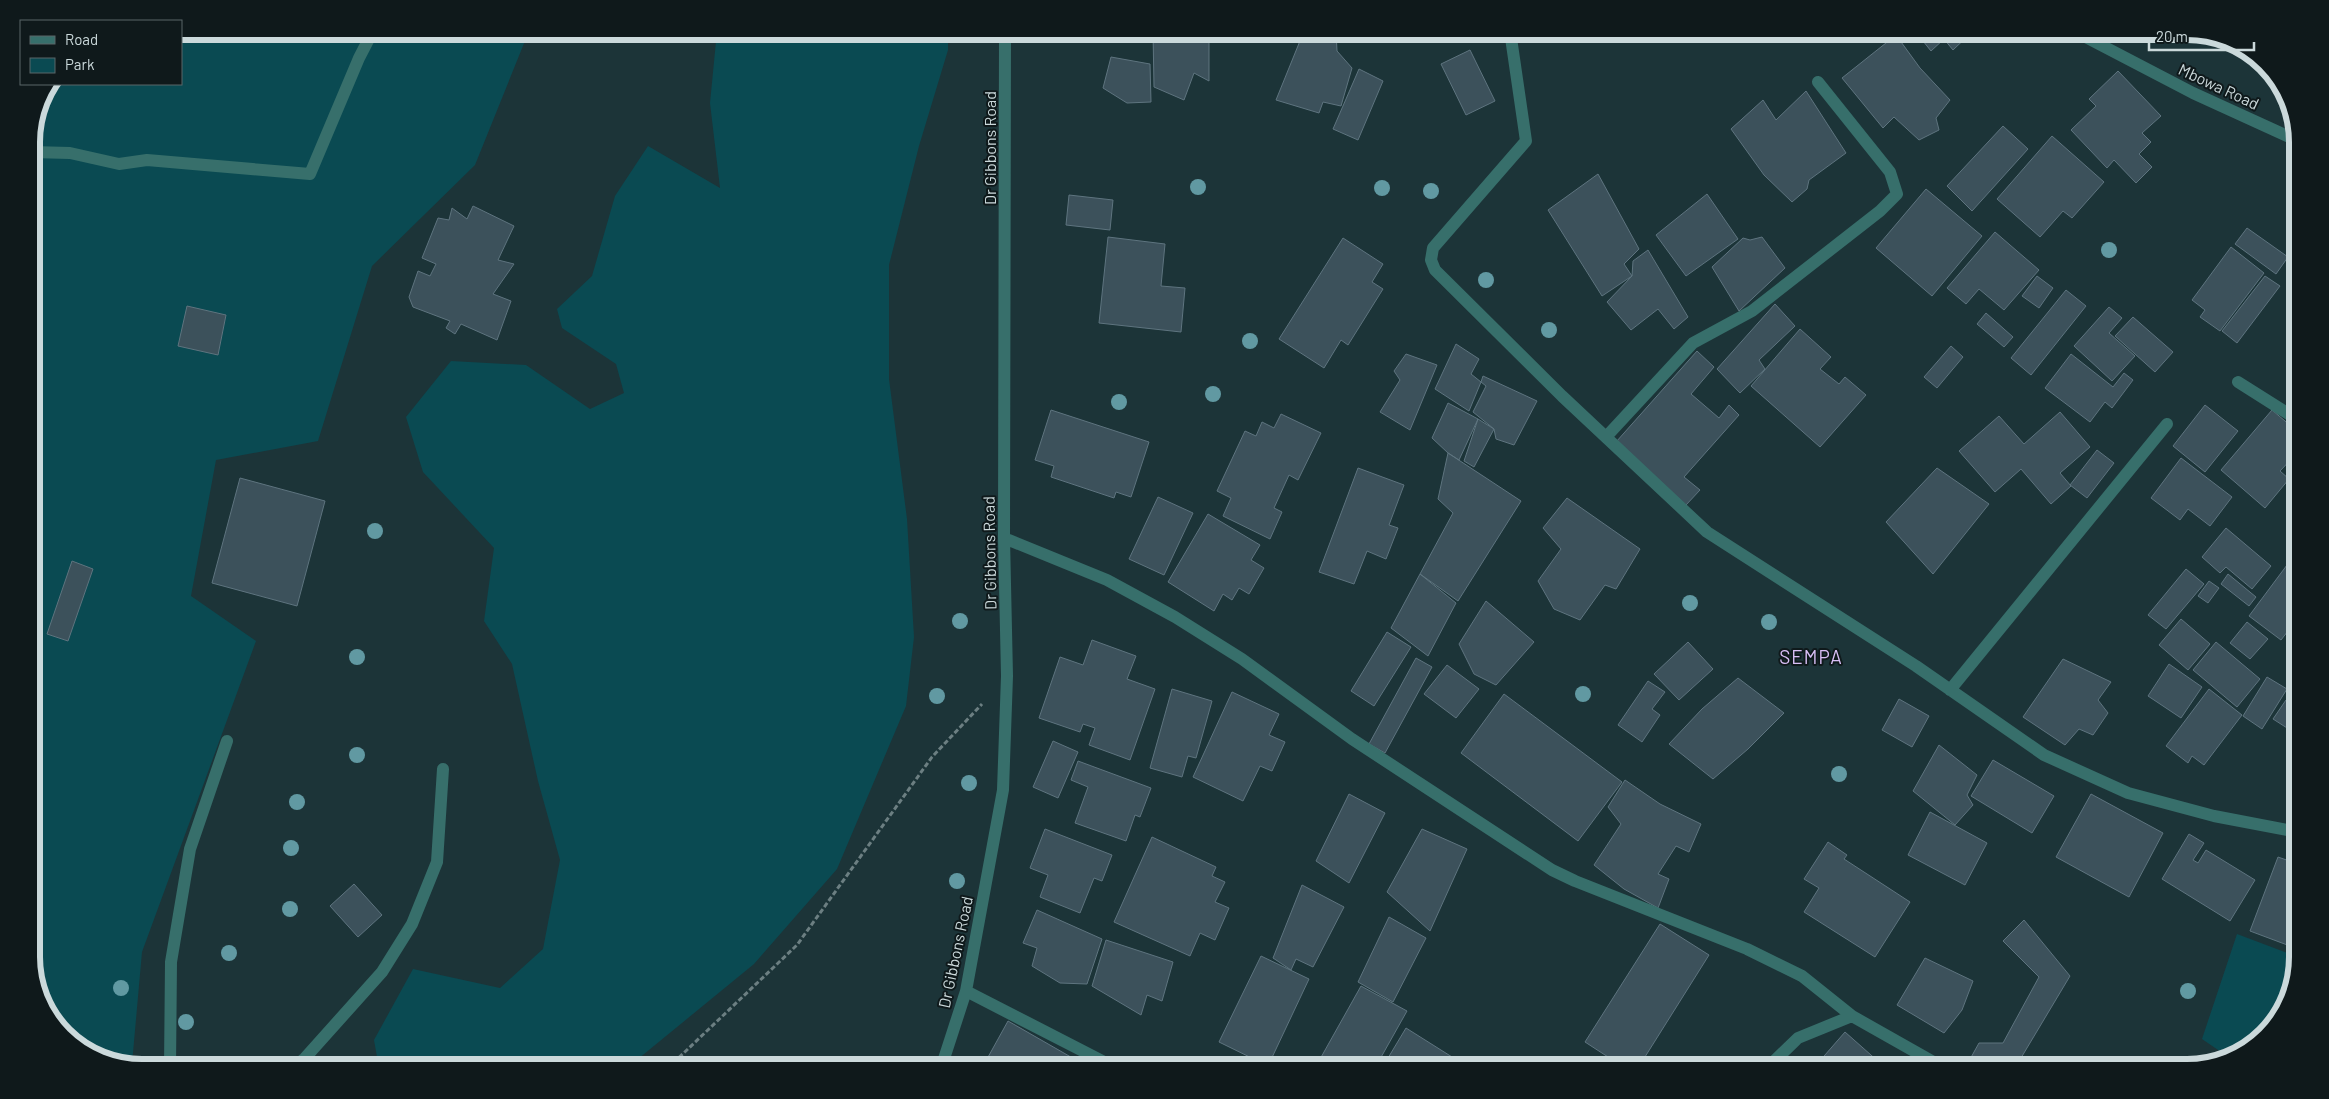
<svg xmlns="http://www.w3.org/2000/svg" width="2329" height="1099" font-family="Barlow,sans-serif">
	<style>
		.green { fill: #0a4a52 }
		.building { fill: #3c515b; stroke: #5e747f }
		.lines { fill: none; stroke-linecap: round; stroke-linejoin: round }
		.path { stroke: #6c7f82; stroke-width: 3; stroke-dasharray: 5 2.5; stroke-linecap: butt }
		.minor { stroke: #376f6b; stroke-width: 12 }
		.tree { fill: #6199a2 }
		.labels { text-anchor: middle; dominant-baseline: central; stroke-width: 4; stroke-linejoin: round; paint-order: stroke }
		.street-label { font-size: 16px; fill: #cbd9db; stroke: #0f191b }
		.quarter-label { font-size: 19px; letter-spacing: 1px; fill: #d9bff6; stroke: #0f191b }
		.rim { fill: none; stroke: #cbd9db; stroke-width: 6 }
	</style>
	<rect width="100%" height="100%" fill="#1c3438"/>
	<!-- green -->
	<path class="green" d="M181 31H529L475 165 372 266 318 441 216 460 191 596 256 641 142 952 132 1064 99 1059 54 1024 32 965 31 135 40 99 50 84H181Z
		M717 31H948V50L919 146 889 265V379L907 519 914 637 906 706 837 869 754 964 627 1068H379L374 1040 413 969 500 988 543 949 560 860 538 781 512 664 484 621 494 548 423 472 406 417 451 361 526 365 590 409 624 393 616 364 562 328 557 309 592 276 615 196 648 146 720 188 710 103Z
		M2237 934 2298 957 2289 1000 2249 1049 2227 1056 2202 1039Z"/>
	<!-- building -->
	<path class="building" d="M1113 31H1138L1137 41 1112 35Z
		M1153 31H1209V81L1194 73 1184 100 1154 87Z
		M1304 31H1336L1337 51 1352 68 1341 106 1323 102 1319 113 1276 100Z
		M1832 31H1849L1839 39Z
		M1915 31H1973L1953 50 1944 39 1931 51Z
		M1896 35 1920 68 1950 100 1936 118 1939 130 1919 140 1894 117 1883 128 1842 78Z
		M1470 50 1495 101 1466 115 1441 64Z
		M1111 57 1150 64 1151 102 1127 103 1103 88Z
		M1359 69 1383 81 1358 140 1333 129Z
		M2118 71 2161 116 2142 133 2151 142 2139 154 2152 167 2136 183 2114 160 2107 168 2071 130 2096 106 2089 99Z
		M1806 91 1846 153 1809 180 1807 189 1792 202 1764 175 1731 129 1763 100 1776 120Z
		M2003 126 2028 149 1972 211 1947 186Z
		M2052 136 2104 182 2072 218 2063 211 2040 237 1997 199Z
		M1598 174 1639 249 1624 264 1632 276 1602 296 1548 210Z
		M1926 189 1982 236 1932 296 1876 248Z
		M1707 194 1738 239 1686 276 1656 235Z
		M1069 195 1113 200 1110 230 1066 225Z
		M473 206 514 226 498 260 514 264 493 294 511 301 497 340 461 324 455 334 446 328 450 321 413 307 409 297 418 271 430 276 436 264 422 258 438 218 449 220 452 208 467 219Z
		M2247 228 2288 257 2276 274 2235 244Z
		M1995 232 2039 270 2004 310 1979 289 1966 304 1947 288Z
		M1108 237 1165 244 1161 286 1185 288 1181 332 1099 323Z
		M1762 237 1785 268 1739 311 1712 267 1743 238 1750 240Z
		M1343 238 1383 264 1372 282 1383 289 1348 345 1341 340 1324 368 1279 339Z
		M2231 247 2264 273 2220 331 2200 317 2205 310 2192 300Z
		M1648 250 1688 317 1674 329 1658 309 1631 330 1607 302 1632 276 1633 261Z
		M2037 276 2053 288 2039 308 2022 296Z
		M2265 276 2280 286 2237 343 2222 331Z
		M2066 290 2086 306 2031 375 2011 358Z
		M1775 304 1795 326 1759 360 1765 369 1740 393 1717 369Z
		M187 306 226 315 218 355 178 346Z
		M2109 307 2122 318 2109 333 2135 356 2112 381 2074 346Z
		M1986 313 2013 337 2004 347 1977 324Z
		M2133 317 2173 352 2155 372 2115 336Z
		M1800 329 1831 357 1820 369 1839 384 1845 377 1866 395 1820 447 1751 386Z
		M1456 344 1479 359 1471 374 1481 382 1469 411 1435 389Z
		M1951 346 1963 357 1937 388 1924 377Z
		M1697 351 1714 367 1691 394 1719 418 1729 405 1739 415 1684 477 1700 490 1686 505 1616 442Z
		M1406 354 1437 365 1410 430 1380 412 1400 380 1394 371Z
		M2071 354 2113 387 2124 373 2133 380 2112 408 2105 402 2090 422 2045 388Z
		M1483 376 1537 401 1514 445 1496 439 1494 429 1473 412 1486 386 1481 382Z
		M1448 403 1478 419 1459 460 1448 453 1432 438Z
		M2205 405 2238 431 2205 472 2173 446Z
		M1051 410 1149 442 1131 497 1116 492 1114 498 1051 477 1054 466 1035 460Z
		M2272 410 2298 432V452L2280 471 2289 479 2265 508 2221 470Z
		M2060 412 2090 447 2060 473 2071 486 2051 504 2021 469 1995 492 1959 451 1999 416 2024 444Z
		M1281 414 1321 433 1298 480 1289 475 1274 508 1282 512 1270 539 1223 516 1231 498 1217 491 1245 431 1256 436 1262 422 1274 428Z
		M1478 419 1494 429 1474 467 1464 461Z
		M2097 450 2114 463 2087 498 2070 485Z
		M1448 453 1521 501 1458 601 1420 574 1453 513 1438 499Z
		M2181 458 2232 497 2210 526 2188 509 2180 520 2151 498Z
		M1358 468 1404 485 1389 525 1398 528 1386 559 1367 551 1354 584 1319 572Z
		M1937 468 1989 504 1933 574 1886 522Z
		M240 478 325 501 297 606 212 583Z
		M1158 497 1193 513 1164 575 1129 559Z
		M1567 498 1640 549 1616 589 1605 585 1580 620 1554 609 1538 581 1561 549 1543 528Z
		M1208 514 1260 545 1251 560 1264 568 1249 594 1239 588 1232 600 1223 594 1214 611 1168 582Z
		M2226 528 2271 566 2252 589 2226 567 2220 573 2202 557Z
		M72 561 93 569 68 641 47 634Z
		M2287 565 2298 573V618L2281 640 2249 616Z
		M2186 569 2204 584 2166 629 2148 615Z
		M1420 574 1456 603 1428 656 1391 628Z
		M2228 574 2256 597 2249 606 2221 584Z
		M2209 581 2219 588 2208 603 2198 596Z
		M1486 601 1534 642 1496 685 1474 674 1459 644Z
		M2181 619 2210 644 2188 670 2159 645Z
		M2247 622 2268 639 2250 659 2230 643Z
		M1387 632 1411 647 1374 706 1351 691Z
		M1092 640 1136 656 1127 679 1155 689 1130 760 1089 745 1095 728 1083 724 1080 732 1039 718 1060 657 1083 665Z
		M1688 642 1713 669 1679 700 1654 674Z
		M2216 642 2260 679 2237 707 2193 670Z
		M1416 658 1432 667 1385 753 1369 744Z
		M2063 659 2111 682 2098 700 2108 713 2093 735 2079 729 2065 745 2023 717Z
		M2169 664 2202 687 2181 718 2148 696Z
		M1447 665 1479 689 1456 718 1424 694Z
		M2267 677 2287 689 2262 729 2243 716Z
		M1738 678 1784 713 1748 749 1713 779 1669 744 1702 709Z
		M1648 681 1665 692 1652 709 1660 715 1642 742 1618 725Z
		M1172 689 1212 701 1196 758 1188 756 1182 777 1150 768Z
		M2209 689 2242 715 2204 765 2192 756 2188 763 2166 746Z
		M1232 692 1279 714 1269 735 1285 742 1272 771 1260 766 1243 801 1193 777Z
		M1504 694 1622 782 1578 841 1461 753Z
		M1899 699 1929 716 1912 747 1882 730Z
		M2286 700 2298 708V735L2273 719Z
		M1053 741 1078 752 1058 798 1033 787Z
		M1939 745 1977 775 1967 795 1973 805 1955 825 1913 791Z
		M1993 760 2054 796 2032 833 1971 796Z
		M1078 761 1151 788 1140 817 1135 815 1126 841 1075 823 1088 787 1071 780Z
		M1625 780 1660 804 1701 824 1689 852 1676 846 1658 874 1669 879 1658 908 1624 889 1594 865 1621 824 1608 807Z
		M1349 794 1385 813 1349 883 1316 861Z
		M2091 794 2163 833 2129 897 2056 857Z
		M1930 812 1987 843 1965 885 1908 855Z
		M1045 829 1112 855 1102 881 1094 878 1080 913 1040 897 1048 875 1030 868Z
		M1422 829 1467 849 1430 931 1387 892Z
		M2189 834 2204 843 2193 860 2198 863 2206 850 2255 880 2230 921 2162 879Z
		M1152 837 1216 867 1212 876 1225 882 1215 902 1229 908 1215 940 1200 933 1190 956 1114 922Z
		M1828 842 1847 855 1844 859 1910 902 1875 957 1804 912 1819 888 1804 879Z
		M2278 857 2298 864V926L2290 946 2250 931Z
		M354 884 382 915 358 937 330 906Z
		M1302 885 1344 907 1313 967 1296 959 1291 970 1273 958Z
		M1037 910 1102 939 1087 984 1060 983 1032 966 1037 948 1023 943Z
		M1389 917 1426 938 1393 1002 1358 982Z
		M2024 920 2070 976 2015 1068H1979L1969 1061 1979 1043H2003L2039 977 2003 941Z
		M1660 924 1709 955 1638 1068H1625L1585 1042Z
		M1106 940 1173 962 1162 1001 1147 995 1141 1015 1092 986Z
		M1261 956 1309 979 1268 1066 1219 1042Z
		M1925 958 1973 981 1962 1010 1944 1033 1897 1005Z
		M1361 986 1407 1011 1375 1068H1315Z
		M1008 1021 1090 1068H982Z
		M1406 1028 1460 1062 1456 1068H1382Z
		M1845 1032 1880 1063 1876 1068H1823L1818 1063Z"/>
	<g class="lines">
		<!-- path -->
		<path class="path" d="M668 1068 797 945 932 757 982 704"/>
		<!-- minor -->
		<path class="minor" d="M1510 31 1526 141 1433 248 1431 260 1435 270 1562 396 1707 532 1916 666 2044 755 2128 793 2214 816 2298 832
			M2074 31 2193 93 2298 141
			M31 152 70 153 119 164 147 160 310 174 359 58 373 31
			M2238 382 2298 420
			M1606 437 1693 343 1752 311 1880 211 1897 194 1890 172 1818 82
			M1004 538 1107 580 1175 617 1242 659 1352 739 1552 870 1575 881 1747 949 1802 976 1852 1016 1944 1068
			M1950 690 2167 424
			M966 991 1116 1068
			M170 1068 171 962 190 849 227 741
			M293 1068 305 1058 382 972 412 924 437 862 443 769
			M941 1068 966 991 1003 790 1007 676 1004 538 1005 31
			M1767 1068 1798 1038 1852 1016"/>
	</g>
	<!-- trees -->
	<g class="tree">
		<circle cx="1198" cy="187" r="8"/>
		<circle cx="1382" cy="188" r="8"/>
		<circle cx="1431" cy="191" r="8"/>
		<circle cx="2109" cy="250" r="8"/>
		<circle cx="1486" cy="280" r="8"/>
		<circle cx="1549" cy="330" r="8"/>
		<circle cx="1250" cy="341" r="8"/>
		<circle cx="1213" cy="394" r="8"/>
		<circle cx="1119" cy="402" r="8"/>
		<circle cx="375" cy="531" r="8"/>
		<circle cx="1690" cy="603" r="8"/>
		<circle cx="960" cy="621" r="8"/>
		<circle cx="1769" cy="622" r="8"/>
		<circle cx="357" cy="657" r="8"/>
		<circle cx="1583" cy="694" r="8"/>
		<circle cx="937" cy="696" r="8"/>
		<circle cx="357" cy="755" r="8"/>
		<circle cx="1839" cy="774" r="8"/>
		<circle cx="969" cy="783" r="8"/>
		<circle cx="297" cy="802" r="8"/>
		<circle cx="291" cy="848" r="8"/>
		<circle cx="957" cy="881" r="8"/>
		<circle cx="290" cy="909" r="8"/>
		<circle cx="229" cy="953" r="8"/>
		<circle cx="121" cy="988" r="8"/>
		<circle cx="2188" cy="991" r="8"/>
		<circle cx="186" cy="1022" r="8"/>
	</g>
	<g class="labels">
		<!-- street labels -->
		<g class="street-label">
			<text transform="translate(2219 86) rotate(25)">Mbowa Road</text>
			<text transform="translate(989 148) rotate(-90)">Dr Gibbons Road</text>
			<text transform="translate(989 553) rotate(-91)">Dr Gibbons Road</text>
			<text transform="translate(955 952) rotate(-78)">Dr Gibbons Road</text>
		</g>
		<!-- quarter labels -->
		<g class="quarter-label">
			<text x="1811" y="656">SEMPA</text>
		</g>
	</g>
	<!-- crop -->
	<path d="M0 0H2329V1099H0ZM142 40H2187A102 102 0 0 1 2289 142V957A102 102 0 0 1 2187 1059H142A102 102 0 0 1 40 957V142A102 102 0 0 1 142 40Z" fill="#0f191b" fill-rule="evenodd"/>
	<path class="rim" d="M142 40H2187A102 102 0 0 1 2289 142V957A102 102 0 0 1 2187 1059H142A102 102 0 0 1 40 957V142A102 102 0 0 1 142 40Z"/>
	<!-- legend -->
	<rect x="20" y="20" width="162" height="65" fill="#0f191b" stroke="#5a6668"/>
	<rect x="30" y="36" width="25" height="8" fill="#376f6b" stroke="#5a6668"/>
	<text x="65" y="45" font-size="15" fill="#cbd9db">Road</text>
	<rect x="30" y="58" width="25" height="15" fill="#0a4a52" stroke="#5a6668"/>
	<text x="65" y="70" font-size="15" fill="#cbd9db">Park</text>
	<!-- scale -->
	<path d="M2149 42v8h105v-8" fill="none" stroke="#cbd9db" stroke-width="2.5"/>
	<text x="2156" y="42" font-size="15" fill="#cbd9db" stroke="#0f191b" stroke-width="4" paint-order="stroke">20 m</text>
</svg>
